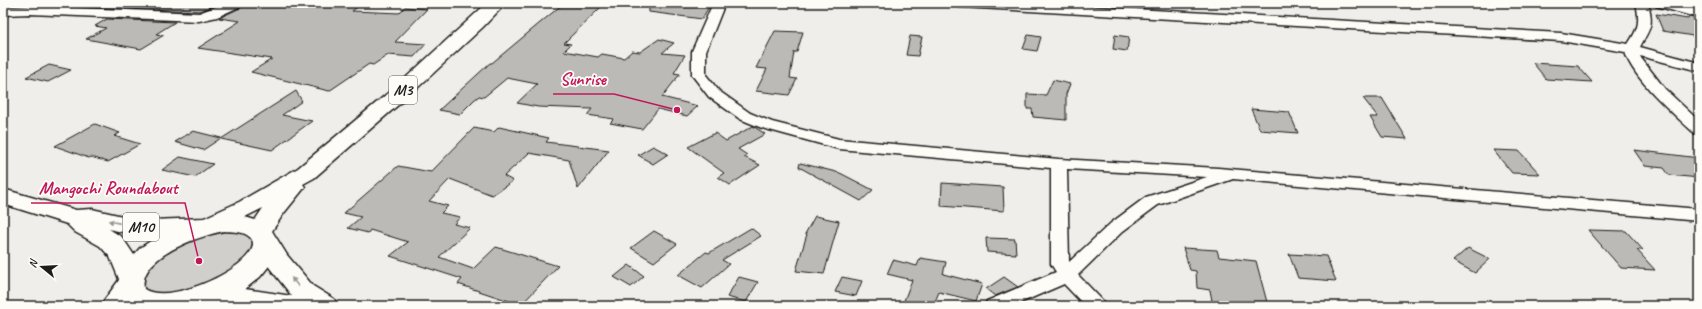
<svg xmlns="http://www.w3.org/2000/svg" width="1702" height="309" font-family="Caveat,sans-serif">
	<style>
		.green { fill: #d0cfcc; stroke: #767674 }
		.building { fill: #bbbab6; stroke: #1c1c1c }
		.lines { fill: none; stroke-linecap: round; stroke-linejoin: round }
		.minor-casing { stroke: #1c1c1c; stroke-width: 3 }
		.tertiary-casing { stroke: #1c1c1c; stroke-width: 3 }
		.trunk-casing { stroke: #1c1c1c; stroke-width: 3 }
		.minor { fill: #fdfcf7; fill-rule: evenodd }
		.tertiary { fill: #fdfcf7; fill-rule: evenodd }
		.trunk { fill: #fdfcf7; fill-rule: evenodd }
		.oneway { fill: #989794 }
		.labels { text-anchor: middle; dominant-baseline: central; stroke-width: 3.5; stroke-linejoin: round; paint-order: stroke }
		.shield { fill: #fdfcf7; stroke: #605f5e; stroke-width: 1 }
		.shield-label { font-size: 16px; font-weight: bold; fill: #1c1c1c }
		.leader { fill: none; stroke: #c2185b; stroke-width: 1.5 }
		.callout-dot { fill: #c2185b; stroke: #fdfcf7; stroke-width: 1.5 }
		.callout-label { font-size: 18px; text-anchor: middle; font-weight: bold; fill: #c2185b; stroke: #fdfcf7; stroke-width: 3.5; stroke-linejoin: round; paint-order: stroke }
	</style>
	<rect width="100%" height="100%" fill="#f0eeea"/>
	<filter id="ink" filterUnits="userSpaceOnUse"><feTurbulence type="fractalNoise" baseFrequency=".025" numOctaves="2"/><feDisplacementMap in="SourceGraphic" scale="8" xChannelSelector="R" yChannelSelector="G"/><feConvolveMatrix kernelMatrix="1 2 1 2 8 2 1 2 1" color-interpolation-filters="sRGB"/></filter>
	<g filter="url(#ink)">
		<!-- green -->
		<path class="green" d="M237 230 249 234 255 242 248 265 178 299 140 289 152 258 203 232Z"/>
		<!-- building -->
		<path class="building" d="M132 3H222L199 11 124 8Z
			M244 3H363L352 11 399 13 405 7 427 9 395 42 426 44 414 57 388 55 373 65 369 64 329 91 251 72 272 59 198 48 240 21 219 18 242 7Z
			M564 3H580L602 6 564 43 571 44 564 51 598 57 602 54 624 58 632 51 640 52 659 39 674 43 662 53 685 55 674 73 680 74 662 97 698 106 687 116 658 109 642 129 610 123 614 119 587 115 592 109 538 107 517 103 537 84 507 78 484 97 479 96 474 100 460 114 439 110 490 63H492Z
			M649 3H711L702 19 649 12Z
			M1656 14 1688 19 1689 17 1699 19V37L1663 31Z
			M107 19 175 22 156 34 164 35 141 49 86 39 106 28 95 26Z
			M775 31 803 32 797 52H794L790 78 797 79 789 95 756 91 767 69 756 68Z
			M1028 35 1041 37 1037 51 1023 49Z
			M1115 35 1129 37 1127 51 1113 49Z
			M910 36 922 37 918 56 906 55Z
			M1533 63 1578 66 1592 82 1546 79Z
			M49 65 71 70 48 82 26 77Z
			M1053 80 1070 84 1066 94V120L1033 117 1032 109H1027V94L1046 95Z
			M296 91 302 101 282 115 312 121 272 150 221 139Z
			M1363 98H1382L1407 139 1382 137 1370 117H1378Z
			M1251 109 1289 112 1298 133 1260 130Z
			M95 124 120 133 114 136 140 144 108 162 91 157 89 158 55 146Z
			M753 126 765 134 738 149 747 155 744 157 760 165 730 185 718 177 724 173 688 147 715 133 726 141Z
			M499 127 549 138 546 142 609 150 578 189 569 160 529 153 504 176 513 181 492 195 450 179 429 201 448 206 441 213 460 217 454 224 470 228 439 257 473 269 496 247 558 266 521 305 458 284 462 279 390 256 408 242 370 230 368 233 348 228 361 217 344 213 398 166 431 172 474 128 494 132Z
			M193 131 221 138 203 150 175 142Z
			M653 146 668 154 653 164 638 155Z
			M1493 150 1519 151 1540 174 1512 173Z
			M1634 150 1699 158V178L1669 175 1664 168 1645 166Z
			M180 157 213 164 195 177 162 170Z
			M800 163 840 173 873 190 861 201 799 167Z
			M942 183 1003 187 1004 211 941 206Z
			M815 216 839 221 824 274 796 271 807 234H805Z
			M751 228 761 236 722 260 729 264 702 288 678 275 706 252 709 253Z
			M1588 230 1626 231 1643 250H1637L1655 270 1621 268Z
			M654 231 677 244 654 262 631 248Z
			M986 238 1015 239 1016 254 987 252Z
			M1183 248 1217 250 1219 257 1256 261 1268 306H1213L1210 290 1197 288 1196 271 1190 270Z
			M1468 248 1490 259 1475 273 1453 261Z
			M1289 254 1326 256 1336 281 1298 278Z
			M920 258 946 262 943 274 982 284 976 301 939 292 933 306H902L912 280 887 274 893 260 917 266Z
			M629 265 644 276 631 287 614 277Z
			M739 277 758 282 746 302 727 297Z
			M842 277 862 281 856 296 835 292Z
			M1004 277 1018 287 995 296 986 289Z"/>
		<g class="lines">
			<defs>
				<path id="minor" d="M226 3H243L241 6 217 17 199 21 30 14 3 15V7L30 6 199 13Z
					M713 3H725L706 51V75L719 91 750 113 772 122 839 139 1059 159 1218 168 1699 209V221L1233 179 1158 205 1123 231 1078 275 1103 301 1106 306H1085L1064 284 1013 306H984L987 301 1056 272 1051 264V168L839 149 762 128 740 119 709 97 692 75V51ZM1067 169 1207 177 1146 197 1111 223 1069 262Z
					M954 3H1027L1561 33 1628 44C1639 28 1640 22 1636 3H1648C1654 27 1650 27 1640 47L1699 63V71L1640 56 1641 58 1665 89 1699 121V135L1694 133C1673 113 1633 79 1625 52L1561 41 960 7 956 6Z
					M1654 3H1674L1699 10V18L1656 6Z"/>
				<path id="tertiary" d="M130 274 138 276 141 282 125 306H100L122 276Z"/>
				<path id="trunk" d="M487 3H506L483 27 413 92 314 178 303 184 305 187 284 213 272 231 287 255 313 286 334 299 338 306H129L119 292 118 287 119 279 110 257 100 246 75 232 67 224 3 204V189L76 210 92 209 131 218 152 220 204 218 239 202 298 168 399 84ZM263 208 255 220 245 217ZM109 229 131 234 158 236 140 248 134 255 122 237ZM224 231C231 232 239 231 245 234 283 252 175 309 144 289 138 256 200 236 224 231ZM269 266V267L292 296 245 289 260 277Z"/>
			</defs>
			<!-- minor casing -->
			<use href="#minor" class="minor-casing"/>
			<!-- tertiary casing -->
			<use href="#tertiary" class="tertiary-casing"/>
			<!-- trunk casing -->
			<use href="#trunk" class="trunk-casing"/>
			<!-- minor -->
			<use href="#minor" class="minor"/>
			<!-- tertiary -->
			<use href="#tertiary" class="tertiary"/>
			<!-- trunk -->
			<use href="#trunk" class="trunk"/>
		</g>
		<!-- one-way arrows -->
		<defs><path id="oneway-solid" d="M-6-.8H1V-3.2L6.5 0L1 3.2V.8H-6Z"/></defs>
		<g class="oneway">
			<use href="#oneway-solid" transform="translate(114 222) rotate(-167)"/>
			<use href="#oneway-solid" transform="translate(295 282) rotate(-129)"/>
		</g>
	</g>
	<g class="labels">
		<!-- shield labels -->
		<g class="shield">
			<rect x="389" y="76" width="28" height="28" rx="3"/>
			<rect x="123" y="213" width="36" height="28" rx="3"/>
		</g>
		<g class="shield-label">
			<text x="403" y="90">M3</text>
			<text x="141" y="227">M10</text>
		</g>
	</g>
	<!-- callouts -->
	<path class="leader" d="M677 110L614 94H553M199 261L185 203H31"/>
	<g class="callout-dot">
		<circle cx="677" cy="110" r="4"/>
		<circle cx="199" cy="261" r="4"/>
	</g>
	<g class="callout-label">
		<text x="583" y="85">Sunrise</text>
		<text x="108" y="194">Mangochi Roundabout</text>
	</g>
	<!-- margin -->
	<rect width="1702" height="309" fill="none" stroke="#fdfcf7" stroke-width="16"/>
	<rect x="8" y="8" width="1686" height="293" fill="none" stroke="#1c1c1c" stroke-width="1.5" filter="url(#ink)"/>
	<!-- north arrow -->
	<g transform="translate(42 267) rotate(288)" stroke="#fdfcf7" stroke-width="3" paint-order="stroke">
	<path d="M0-3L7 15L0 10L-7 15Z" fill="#1c1c1c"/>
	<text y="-6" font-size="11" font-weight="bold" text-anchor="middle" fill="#1c1c1c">N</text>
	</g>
</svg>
